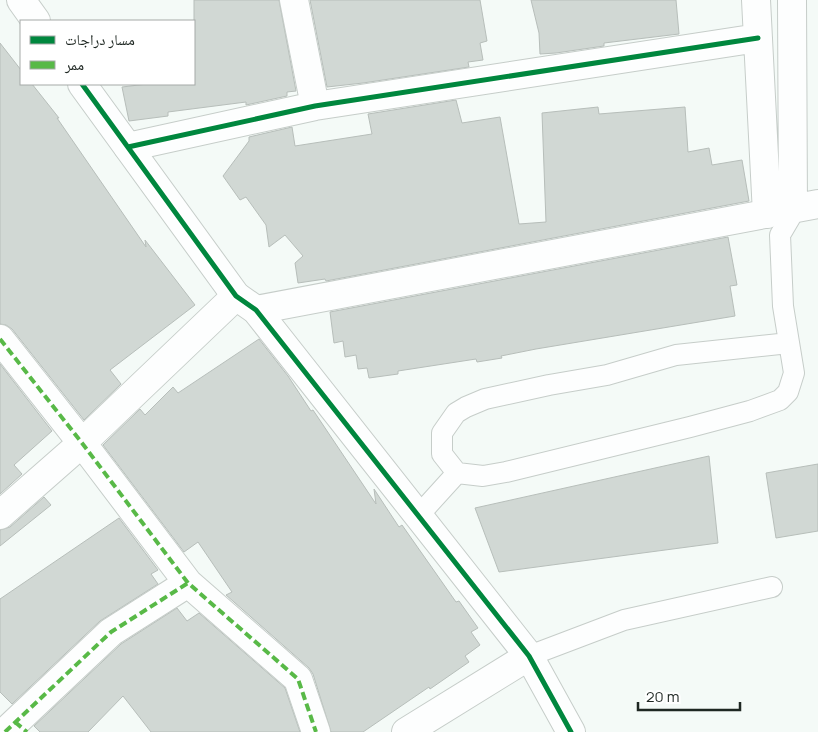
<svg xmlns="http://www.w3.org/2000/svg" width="818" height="732" font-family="Manrope,'Noto Naskh Arabic',sans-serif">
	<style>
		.building { fill: #d1d8d4; stroke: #b7beba }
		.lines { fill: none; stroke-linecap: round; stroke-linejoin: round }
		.service-casing { stroke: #c6cdc9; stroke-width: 22 }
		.minor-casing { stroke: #c6cdc9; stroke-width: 30 }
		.tertiary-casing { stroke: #c6cdc9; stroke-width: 30 }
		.service { stroke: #fdfefe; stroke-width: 20 }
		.minor { stroke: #fdfefe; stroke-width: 28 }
		.tertiary { stroke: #fdfefe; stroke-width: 28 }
		.quiet { stroke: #58b947; stroke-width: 4; stroke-dasharray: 8 4; stroke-linecap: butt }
		.cycleway-casing { stroke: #fff; stroke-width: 8 }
		.cycleway { stroke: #00873e; stroke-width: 5 }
	</style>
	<rect width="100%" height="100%" fill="#f4faf7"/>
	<!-- building -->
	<path class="building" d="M194 0H279L296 91 287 92V96L246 105V102L168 112V116L129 121 122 87 147 84H194Z
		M310 0H480L487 41 480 43 483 60 468 62 469 67 363 83 327 87Z
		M531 0H676L679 34 604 43V46L556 53 540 54 539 33Z
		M0 43 21 70V84H32L59 118H57L146 247 145 240 195 305 110 370 121 384 84 420 12 329 6 325 0 324Z
		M456 100 462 123 500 117 519 224 546 222 542 113 598 107 599 114 685 107 688 152 709 148 712 165 742 160 749 201 326 281 325 279 298 283 295 263 303 256 285 235 269 247 266 225 246 197 240 200 223 176 249 141V137L292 127 295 146 372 134 368 114Z
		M728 237 737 285 730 286 735 316 536 349 501 356 502 358 477 362 476 359 398 371V374L369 378 367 368 358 369 356 355 345 357 343 341 334 343 330 312Z
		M259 339 288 376 311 411 313 410 376 504 374 489 399 527 402 525 456 602 459 601 478 628 471 632 480 645 465 656 469 662 430 689 429 687 363 732H331L313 674 309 668 226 595 232 592 198 542 184 552 103 445 140 409 145 415 173 387 178 393Z
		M0 364 52 431 14 465 22 474 0 494Z
		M709 456 718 543 499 572 475 508Z
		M818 464V531L776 538 766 473Z
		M44 497 51 505 0 546V530L10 527Z
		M119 518 158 570 151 574 158 584 100 621 12 704 0 692V599Z
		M177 608 187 621 199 613 285 688 300 732H151L123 696 88 732H40L34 726 121 644Z"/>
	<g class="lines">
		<defs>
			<path id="service" d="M789 343 676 355 607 375 549 385 485 399 466 407 456 413 442 433V454L457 473 483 476 506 472 690 427 750 411 780 400 788 392 794 373 783 306 780 235 790 218 793 209
				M418 516 457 473
				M529 656 624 620 772 587"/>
			<path id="minor" d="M294 0 315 106
				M756 0 767 214
				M792 0 793 209
				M128 147 315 106 758 38
				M256 310 818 204
				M0 339 82 443 188 583 298 679 316 732
				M0 515 82 443 236 296
				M5 732 111 632 188 583
				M406 732 529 656"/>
			<path id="tertiary" d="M21 0 36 21
				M82 84 236 296 256 310 529 656 571 732"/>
		</defs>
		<!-- service casing -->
		<use href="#service" class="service-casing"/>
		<!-- minor casing -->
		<use href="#minor" class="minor-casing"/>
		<!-- tertiary casing -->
		<use href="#tertiary" class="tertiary-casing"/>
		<!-- service -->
		<use href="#service" class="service"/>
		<!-- minor -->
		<use href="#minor" class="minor"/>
		<!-- tertiary -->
		<use href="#tertiary" class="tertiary"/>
		<!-- quiet -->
		<path class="quiet" d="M0 339 82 443 188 583 298 679 316 732
			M15 722 27 732
			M5 732 111 632 188 583"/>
		<defs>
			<path id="cycleway" d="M82 84 236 296 256 310 529 656 571 732
				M128 147 315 106 758 38"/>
		</defs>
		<!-- cycleway casing -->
		<use href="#cycleway" class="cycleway-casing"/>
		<!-- cycleway -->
		<use href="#cycleway" class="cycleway"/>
	</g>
	<!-- legend -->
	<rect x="20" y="20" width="175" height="65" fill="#ffffff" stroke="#a5a9a7"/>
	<rect x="30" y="36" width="25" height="8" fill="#00873e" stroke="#a5a9a7"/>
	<text x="65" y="45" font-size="15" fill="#1e2722">مسار دراجات</text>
	<rect x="30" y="61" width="25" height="8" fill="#58b947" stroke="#a5a9a7"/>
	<text x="65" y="70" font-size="15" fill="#1e2722">ممر</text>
	<!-- scale -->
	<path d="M638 702v8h102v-8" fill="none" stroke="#1e2722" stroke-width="2.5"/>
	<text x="646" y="702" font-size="15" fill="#1e2722" stroke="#ffffff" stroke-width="4" paint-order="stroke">20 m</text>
</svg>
